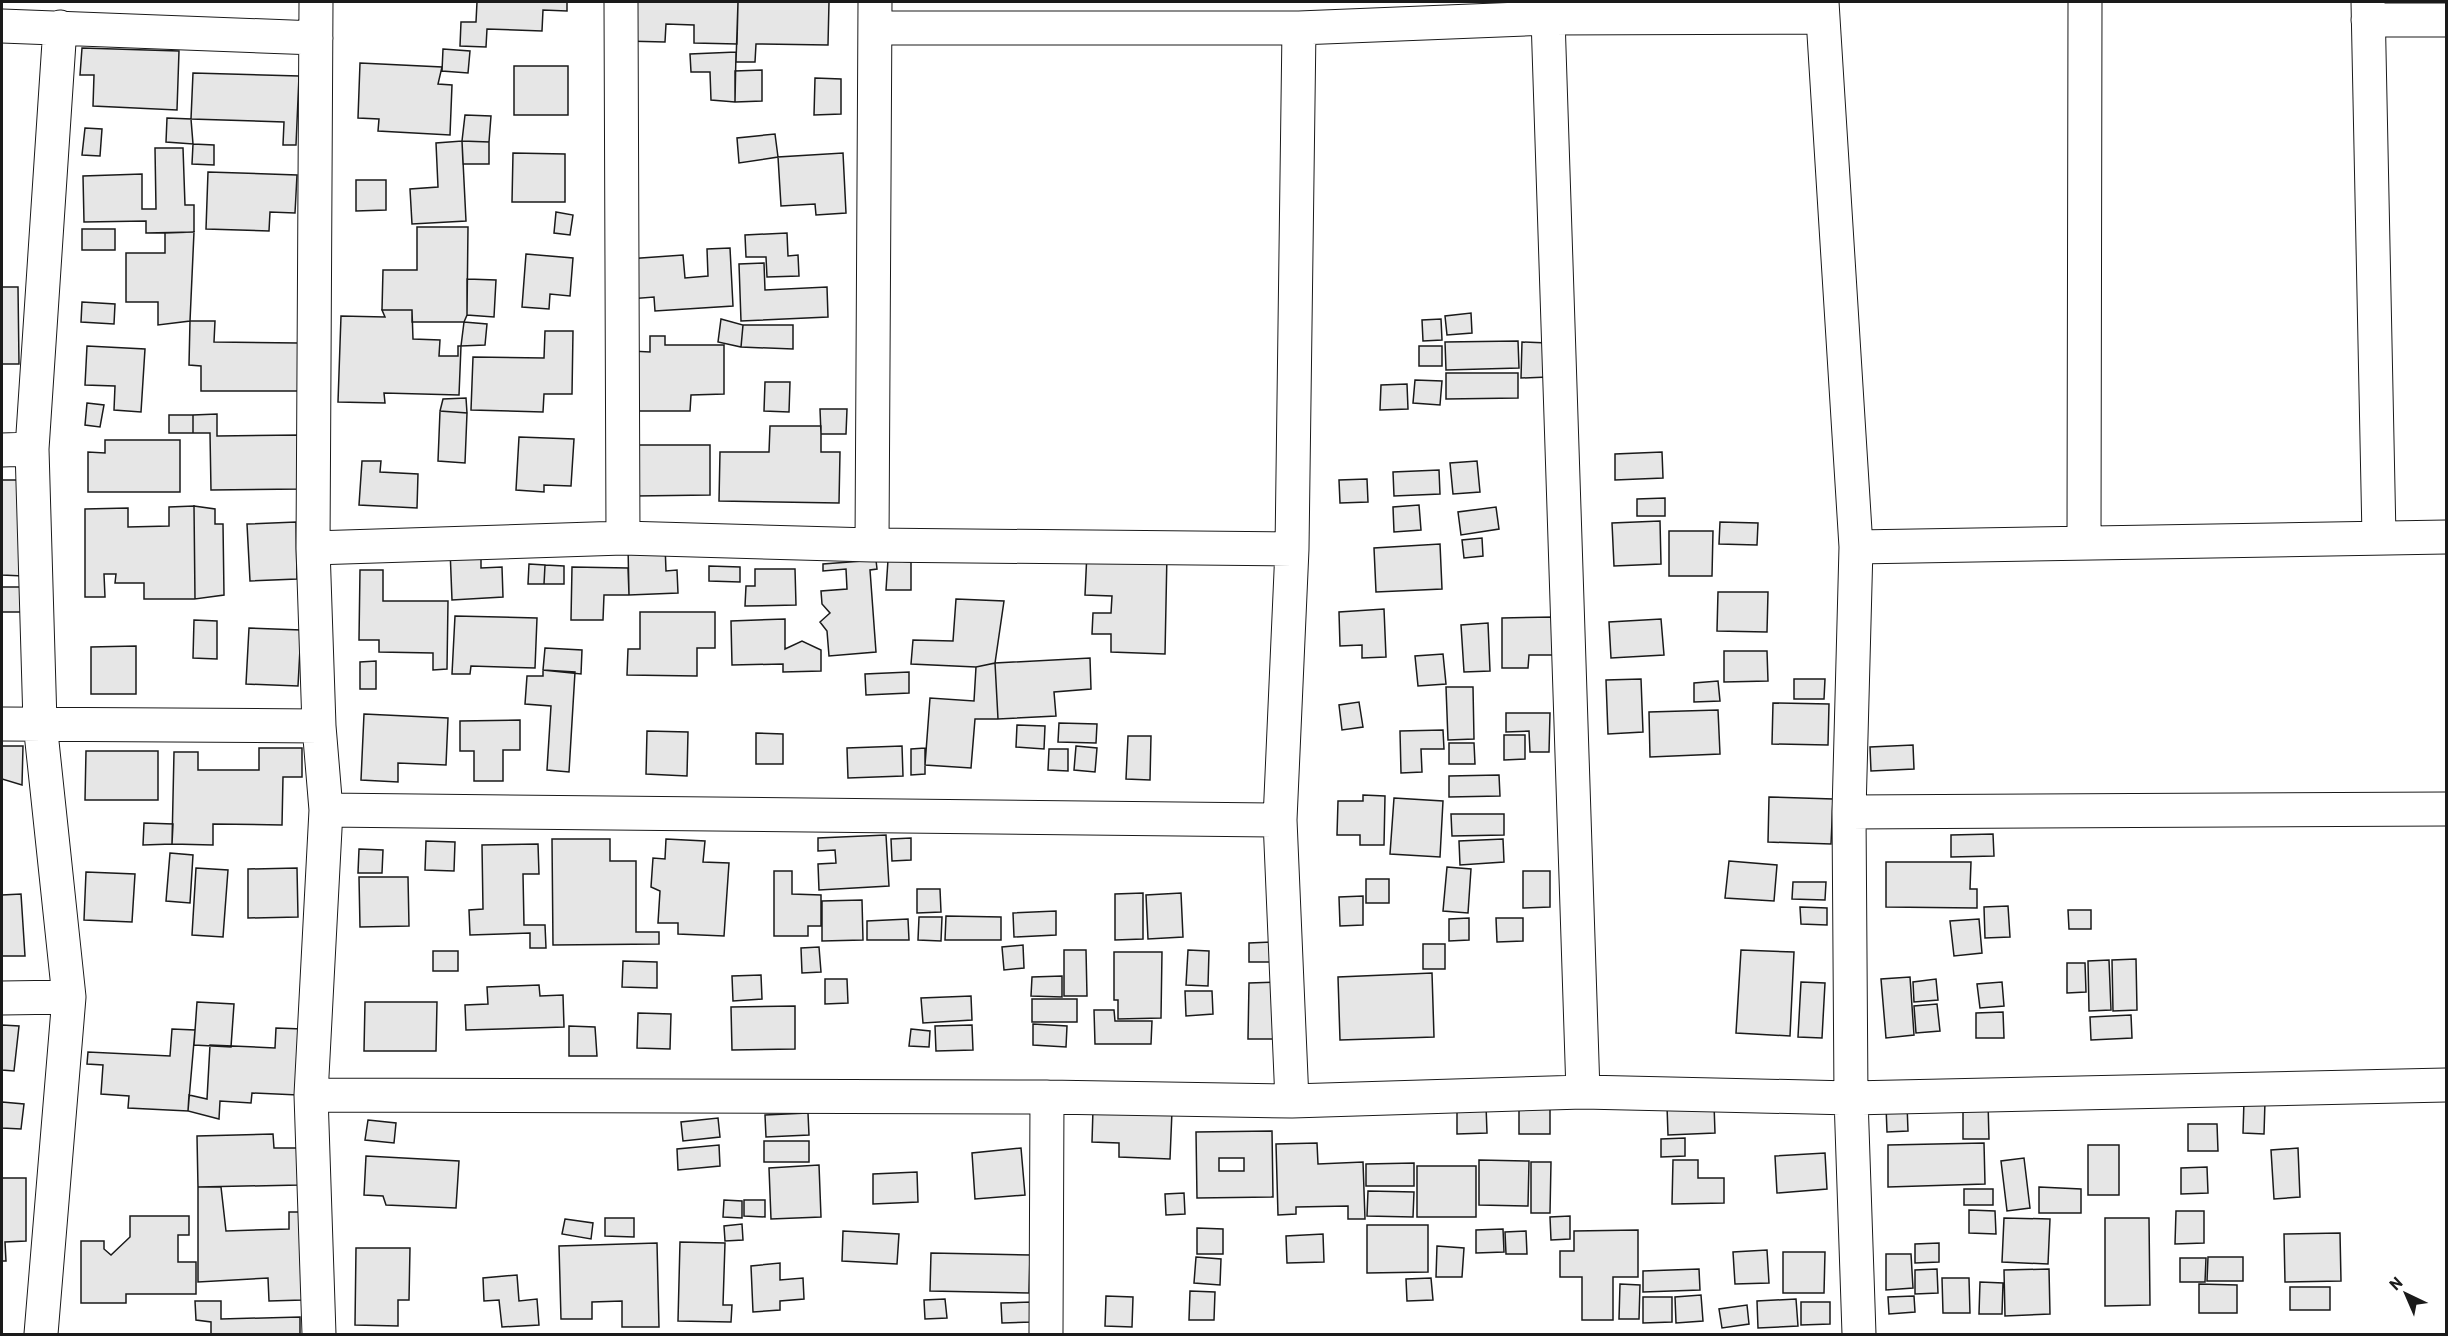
<svg xmlns="http://www.w3.org/2000/svg" width="2448" height="1336" font-family="Barlow,sans-serif">
	<style>
		.building { fill: #e6e6e6; stroke: #1a1a1a; stroke-width: 1.5; fill-rule: evenodd }
		.lines { fill: none; stroke-linecap: round; stroke-linejoin: round }
		.street-casing { stroke: #1a1a1a; stroke-width: 35 }
		.street { stroke: #fff; stroke-width: 33 }
	</style>
	<rect width="100%" height="100%" fill="#fff"/>
	<!-- building -->
	<path class="building" d="M477 2H567V11L543 10 542 31 487 29 486 47 460 46 461 22H476Z
		M626 2H738L737 44 694 43V25L666 24 665 42 624 41Z
		M738 2H829L828 45 756 44 755 62H736Z
		M82 48 179 51 177 110 93 106 94 75H80Z
		M443 49 470 51 468 73 442 71Z
		M736 52 735 102 711 100 710 72H691L690 54Z
		M360 63 442 67 438 84 452 85 450 135 378 131 379 119 358 118Z
		M514 66H568V115H514Z
		M762 70V101L735 102V71Z
		M193 73 299 76 296 145H283L284 122 191 119Z
		M815 78 841 79V114L814 115Z
		M465 115 491 116 489 142 462 141Z
		M167 118 191 119 193 144 166 142Z
		M85 128 102 129 100 156 82 155Z
		M775 134 778 157 739 163 737 138Z
		M462 141 489 142V164H463Z
		M462 141 466 221 412 224 410 189 438 187 436 143Z
		M193 144 214 145V165L192 164Z
		M155 148H183L185 205H194V232L146 233V221L84 222 83 176 142 174V209H156Z
		M513 153 565 154V202H512Z
		M843 153 846 213 816 215 815 204 781 206 778 157Z
		M208 172 297 175 295 213 270 212 269 231 206 229Z
		M356 180H386V210L356 211Z
		M556 212 573 215 570 235 554 233Z
		M417 227H468L467 315 464 322H412V310H382L383 270H417Z
		M82 229H115V250H82Z
		M194 232 190 321 158 325V302H126V253H165V233Z
		M787 233 788 256 798 255 799 276 767 277 766 257H746L745 235Z
		M730 248 733 306 655 311 654 297 629 299 627 259 683 255 685 278 708 276 707 249Z
		M526 254 573 258 570 296 550 294 549 309 522 307Z
		M764 263 765 290 827 287 828 317 741 321 739 264Z
		M467 279 496 280 494 317 467 315Z
		M2 287H18L19 364H2Z
		M82 302 115 304 114 324 81 322Z
		M382 310H412L413 339 440 340 439 356H458V346H461L459 395 384 393 385 403 338 402 341 316 385 317Z
		M1471 313 1472 333 1447 335 1445 316Z
		M721 319 743 325 741 347 718 342Z
		M1441 319 1442 340 1423 341 1422 320Z
		M190 321H215L214 342 298 343V391H201V366L189 365Z
		M464 322 487 324 485 345 461 346Z
		M743 325H793V349L741 347Z
		M545 331H573L572 394H544L543 412 471 410 473 357 544 358Z
		M650 336H665V345H724V394L691 395 690 411H631V351L650 352Z
		M1518 341 1519 368 1446 370 1445 342Z
		M1522 342 1548 343V377L1521 378Z
		M87 346 145 349 141 412 114 410 115 386 85 385Z
		M1419 346H1442V366H1419Z
		M1446 373H1518V398L1446 399Z
		M1415 380 1442 381 1440 405 1413 403Z
		M765 382H790L789 412 764 411Z
		M1407 384 1408 409 1380 410 1381 385Z
		M466 398 467 413 440 411 443 399Z
		M87 403 104 405 100 427 85 425Z
		M820 409H847L846 434H821Z
		M440 411 467 413 465 463 438 461Z
		M217 414V436L301 435 302 489 211 490 210 433H193V415Z
		M169 415H193V433H169Z
		M770 426H821V452H840L839 503 719 501 720 452H769Z
		M519 437 574 439 571 486 544 485V492L516 490Z
		M105 440H180V492H88V452L105 453Z
		M635 445H710V495L635 496Z
		M1662 452 1663 478 1615 480V454Z
		M362 461H381L380 472 418 474 417 508 359 505Z
		M1477 461 1480 492 1453 494 1450 463Z
		M1439 470 1440 494 1394 496 1393 472Z
		M1367 479 1368 502 1340 503 1339 480Z
		M2 480H25L23 576 2 575Z
		M1665 498V516H1637V499Z
		M1419 505 1421 530 1394 532 1393 507Z
		M194 506 215 509V524H223L224 595 195 599Z
		M194 506 195 599H144V583H115L116 574H104L105 597H85V509L128 508V527L169 526V507Z
		M1496 507 1499 529 1461 535 1458 512Z
		M1660 521 1661 564 1614 566 1612 523Z
		M296 522 297 579 250 581 247 524Z
		M1720 522 1758 523 1757 545 1719 544Z
		M1669 531H1713L1712 576H1669Z
		M1482 538 1483 556 1464 558 1462 540Z
		M665 544 666 571 677 570 678 593 629 595 628 546Z
		M1440 544 1442 589 1376 592 1374 548Z
		M481 548V568L502 567 503 597 452 600 450 549Z
		M1087 552 1167 553 1165 654 1111 652V634H1092L1093 613H1111L1112 596 1085 595Z
		M876 560 877 569 870 570 876 652 829 656 827 631 820 622 830 613 822 604 821 591 847 589 846 569 823 571V564Z
		M888 560 911 562V590H886Z
		M529 564 545 565 544 584H528Z
		M545 565 564 566V584H544Z
		M709 566 740 567V582L709 581Z
		M572 567 628 568 629 595H604L603 620H571Z
		M755 569H795L796 605 745 606 746 586H755Z
		M360 570H383V601H448L447 669 433 670V653L379 652V640H359Z
		M2 587H25L24 612H2Z
		M1718 592H1768L1767 632 1717 631Z
		M956 599 1004 601 995 663 976 667 911 664 913 640 953 641Z
		M1384 609 1386 657 1362 658V645L1340 646 1339 612Z
		M640 612H715V648H697V676L627 675 628 649H640Z
		M455 616 537 618 535 668 471 666 470 674H452Z
		M1554 617 1553 655H1529L1528 668H1502V618Z
		M785 619V649L802 641 821 650V671L783 672V664L732 665 731 621Z
		M1661 619 1664 655 1611 658 1609 622Z
		M194 620 217 621V659L193 658Z
		M1488 623 1490 671 1464 672 1461 625Z
		M249 628 301 630 298 686 246 684Z
		M136 646V694H91V647Z
		M545 648 582 650 581 674 543 670Z
		M1724 651H1767L1768 681 1724 682Z
		M1443 654 1446 684 1418 686 1415 656Z
		M1090 658 1091 689 1054 692 1056 716 998 719 995 663Z
		M376 661V689H360V662Z
		M995 663 998 719H975L971 768 925 765 930 698 974 701 976 667Z
		M543 670 575 672 569 772 547 770 551 706 525 704 527 676H543Z
		M909 672V693L866 695 865 674Z
		M1641 679 1643 732 1608 734 1606 680Z
		M1794 679H1825L1824 699H1794Z
		M1718 681 1720 701 1694 702V683Z
		M1446 687H1473L1474 739 1448 740Z
		M1359 702 1363 727 1342 730 1339 705Z
		M1773 703 1829 704 1828 745 1772 744Z
		M1718 710 1720 754 1650 757 1649 712Z
		M1506 713H1550L1549 752H1530L1529 731 1506 732Z
		M364 714 448 718 446 765 398 763V782L361 780Z
		M520 720V750H503V781H474V751H460V721Z
		M1059 723 1097 724 1096 743 1058 742Z
		M1017 725 1045 726 1044 749 1016 747Z
		M1443 730 1444 749H1421L1422 772 1401 773 1400 731Z
		M647 731 688 732 687 776 646 774Z
		M756 733 783 734V764H756Z
		M1504 735H1525V759L1504 760Z
		M1128 736H1151L1150 780 1126 779Z
		M1449 743H1474L1475 764H1449Z
		M1913 745 1914 769 1871 771 1870 747Z
		M2 746H23L22 785 2 779Z
		M902 746 903 776 848 778 847 748Z
		M1076 746 1097 748 1095 772 1074 770Z
		M259 748H302V777H283L282 825 213 824V845L172 844 174 752H198V770H259Z
		M925 748V774L911 775V749Z
		M1049 749H1068V771L1048 770Z
		M86 751H158V800H85Z
		M1499 775 1500 796 1449 797V776Z
		M1363 795 1385 796 1384 845H1360V835H1337L1338 801H1363Z
		M1769 797 1833 799 1831 844 1768 842Z
		M1394 798 1443 801 1440 857 1390 854Z
		M1451 814H1504V835L1452 836Z
		M144 823 173 824 172 844 143 845Z
		M1993 834 1994 856 1951 857V835Z
		M886 835 889 886 819 890 818 864 836 863 835 850 818 851V838Z
		M911 838V860L892 861 891 839Z
		M552 839H610V861H636V932H659V944L553 945Z
		M666 839 705 841 703 862 729 863 724 936 678 934V923H658L660 891 651 887 653 858 665 859Z
		M1503 839 1504 862 1460 865 1459 841Z
		M426 841 455 842 454 871 425 870Z
		M538 844 539 874H523L524 925H545L546 948H530V933L470 935 469 910 483 909 482 845Z
		M359 849 383 850 382 873H358Z
		M170 853 193 855 190 903 166 901Z
		M1729 861 1777 865 1774 901 1725 898Z
		M1886 862H1971L1970 889H1977V908L1886 907Z
		M1447 867 1471 869 1468 913 1443 911Z
		M196 868 228 870 223 937 192 935Z
		M297 868 298 917 248 918V869Z
		M774 871H792V894L821 895V926H808V936H774Z
		M1523 871H1550V907L1523 908Z
		M86 872 135 874 132 922 84 920Z
		M359 877H408L409 926 360 927Z
		M1366 879H1389V903H1366Z
		M1793 882H1826L1825 900 1792 899Z
		M917 889H940L941 912 917 913Z
		M1143 893V939L1115 940V894Z
		M1181 893 1183 937 1148 939 1146 895Z
		M21 894 25 956H2V895Z
		M1363 896V925L1340 926 1339 897Z
		M862 900 863 940 822 941V901Z
		M2008 906 2010 937 1985 938 1984 907Z
		M1800 907 1827 908V925L1801 924Z
		M2068 910H2091V929H2069Z
		M1056 911V935L1014 937 1013 913Z
		M946 916 1001 917V940H945Z
		M919 917H942L941 941 918 940Z
		M1469 918V940L1449 941V919Z
		M1496 918H1523V941L1497 942Z
		M908 919 909 940H867V921Z
		M1979 919 1982 953 1954 956 1950 921Z
		M1275 942 1276 962H1249V943Z
		M1423 944H1445V969H1423Z
		M1023 945 1024 968 1004 970 1002 947Z
		M819 947 821 972 802 973 801 948Z
		M1064 950H1086L1087 996H1064Z
		M1188 950 1209 951 1208 986 1186 985Z
		M1741 950 1794 952 1790 1036 1736 1033Z
		M433 951H458V971H433Z
		M1114 952H1162L1161 1018 1118 1019V1000H1114Z
		M2136 959 2137 1010 2113 1011 2112 960Z
		M2109 960 2111 1010 2089 1011 2088 961Z
		M623 961 657 962V988L622 987Z
		M2067 963H2085L2086 992 2067 993Z
		M1432 973 1434 1037 1340 1040 1338 977Z
		M761 975 762 999 733 1001 732 976Z
		M1062 976V997L1031 996 1032 977Z
		M1910 977 1914 1035 1886 1038 1881 979Z
		M825 979H847L848 1003 825 1004Z
		M1936 979 1938 1000 1914 1002 1913 982Z
		M1280 982V1039H1248L1249 983Z
		M1801 982 1825 983 1822 1038 1798 1037Z
		M2002 982 2004 1006 1980 1008 1977 984Z
		M539 985 540 996 563 995 564 1027 466 1030 465 1005 488 1004 487 987Z
		M1185 991H1212L1213 1014 1186 1016Z
		M971 996 972 1020 923 1023 921 998Z
		M1032 999H1077V1022H1032Z
		M197 1002 234 1004 231 1047 194 1045Z
		M365 1002H437L436 1051H364Z
		M1937 1004 1940 1031 1916 1033 1914 1006Z
		M795 1006V1049L732 1050 731 1007Z
		M1094 1010H1114L1115 1021H1152L1151 1044H1095Z
		M2003 1012 2004 1038H1976V1013Z
		M638 1013 671 1014 670 1049 637 1048Z
		M2131 1015 2132 1038 2091 1040 2090 1017Z
		M1033 1024 1067 1026 1066 1047 1033 1045Z
		M2 1025 19 1026 14 1071 2 1070Z
		M972 1025 973 1050 936 1051 935 1026Z
		M569 1026 595 1027 597 1056H569Z
		M276 1028 302 1029 298 1095 252 1093 251 1103 220 1101 219 1119 188 1111 189 1095 207 1099 210 1045 275 1048Z
		M172 1029 195 1030 188 1111 128 1108 129 1096 101 1094 103 1065 87 1064 88 1052 170 1056Z
		M911 1029 930 1031 929 1047 909 1046Z
		M2244 1100 2265 1101 2264 1134 2243 1133Z
		M2 1102 24 1104 21 1129 2 1128Z
		M1963 1102H1988L1989 1139H1963Z
		M1714 1104 1715 1133 1668 1135 1667 1106Z
		M1907 1104 1908 1131 1887 1132 1886 1106Z
		M1457 1105H1486L1487 1133 1457 1134Z
		M1519 1105H1550V1134H1519Z
		M1093 1109 1172 1111 1170 1159 1119 1157V1143L1092 1142Z
		M808 1113 809 1135 766 1137 765 1115Z
		M718 1118 720 1137 683 1141 681 1122Z
		M368 1120 396 1123 394 1143 365 1140Z
		M2188 1124H2217L2218 1151H2188Z
		M1272 1131 1273 1197 1197 1198 1196 1132ZM1219 1158H1244V1171H1219Z
		M273 1134 274 1148H299L300 1185 198 1187 197 1136Z
		M1685 1138V1156L1661 1157V1139Z
		M764 1141H809V1162H764Z
		M1317 1143 1318 1164 1363 1162 1365 1219H1348V1206L1296 1207V1214L1278 1215 1276 1144Z
		M1984 1143 1985 1184 1888 1187V1145Z
		M719 1145 720 1166 678 1170 677 1149Z
		M2088 1145H2119V1195H2088Z
		M1021 1148 1025 1195 975 1199 972 1153Z
		M2298 1148 2300 1197 2274 1199 2271 1150Z
		M1825 1153 1827 1189 1777 1193 1775 1156Z
		M366 1156 459 1161 456 1208 386 1205 383 1196 364 1195Z
		M2024 1158 2030 1208 2007 1211 2001 1161Z
		M1479 1160 1529 1161 1528 1206 1479 1205Z
		M1673 1160H1698V1178H1724V1203L1672 1204Z
		M1531 1162H1551L1550 1213H1531Z
		M1414 1163V1186H1366V1164Z
		M819 1165 821 1217 771 1219 769 1168Z
		M1417 1166H1476V1217H1417Z
		M2207 1167 2208 1193 2181 1194V1168Z
		M917 1172 918 1202 873 1204V1174Z
		M2 1178H26V1241L5 1242 6 1261H2Z
		M198 1187H221L226 1231 289 1229V1212H299L303 1300 269 1301 268 1278 198 1282Z
		M2039 1187 2081 1189V1213H2039Z
		M1964 1189H1993V1205H1964Z
		M1368 1191 1414 1192 1413 1217 1367 1216Z
		M1184 1193 1185 1214 1166 1215 1165 1194Z
		M724 1200 742 1201V1218L723 1217Z
		M744 1200H765V1217L744 1216Z
		M1969 1210 1995 1211 1996 1234 1969 1233Z
		M2176 1211H2204V1243L2175 1244Z
		M130 1216H189V1235H178V1262H196V1294H126V1303H81V1241H104V1249L111 1255 130 1237Z
		M1570 1216V1239L1551 1240 1550 1217Z
		M605 1218H634V1237L605 1236Z
		M2004 1218 2050 1219 2048 1264 2002 1262Z
		M2105 1218H2149L2150 1305 2105 1306Z
		M565 1219 593 1223 591 1239 562 1234Z
		M742 1224 743 1240 725 1241 724 1226Z
		M1367 1225H1428V1272L1367 1273Z
		M1197 1228 1223 1229V1254H1197Z
		M1503 1229 1504 1252 1476 1253V1230Z
		M1638 1230V1277H1613V1320H1582V1277H1560V1251H1574V1231Z
		M843 1231 899 1234 897 1264 842 1261Z
		M1526 1231 1527 1254H1506L1505 1232Z
		M2340 1233 2341 1281 2285 1282 2284 1234Z
		M1323 1234 1324 1262 1287 1263 1286 1236Z
		M680 1242 725 1243 723 1305H732L731 1322 678 1321Z
		M657 1243 659 1327H622V1301L592 1302V1319H561L559 1246Z
		M1939 1243V1262L1915 1263V1244Z
		M1437 1246 1464 1248 1462 1277H1436Z
		M356 1248H410L409 1300H398V1326L355 1325Z
		M1767 1250 1769 1283 1735 1284 1733 1252Z
		M1783 1252H1825L1824 1293H1783Z
		M931 1253 1030 1255 1029 1293 930 1291Z
		M1886 1254H1911L1913 1288 1886 1290Z
		M1196 1257 1221 1259 1220 1285 1194 1283Z
		M2208 1257H2243V1281H2207Z
		M2180 1258H2206L2205 1282H2180Z
		M780 1263V1280L803 1278 804 1299 780 1301V1310L753 1312 751 1266Z
		M1699 1269 1700 1290 1643 1292V1271Z
		M1937 1269 1938 1293 1915 1294V1270Z
		M2049 1269 2050 1314 2005 1316 2004 1270Z
		M517 1275 519 1301 537 1299 539 1325 502 1327 499 1300 484 1301 483 1278Z
		M1431 1278 1433 1300 1407 1301 1406 1279Z
		M1942 1278H1969L1970 1313H1943Z
		M1980 1282 2003 1283 2002 1314H1979Z
		M1620 1284 1640 1285 1639 1319H1619Z
		M2199 1284 2237 1285V1313H2199Z
		M2290 1287H2330V1310H2290Z
		M1190 1291 1215 1292 1214 1320H1189Z
		M1701 1295 1703 1321 1676 1323 1675 1297Z
		M1106 1296 1133 1297 1132 1327 1105 1326Z
		M1914 1296 1915 1312 1889 1314 1888 1297Z
		M1643 1297H1672V1322L1643 1323Z
		M945 1299 947 1318 925 1319 924 1300Z
		M1796 1299 1798 1326 1758 1328 1757 1301Z
		M195 1301H221V1319L300 1317V1334H211V1322L196 1320Z
		M1032 1302V1322L1002 1323 1001 1303Z
		M1801 1302H1830V1324L1801 1325Z
		M1747 1305 1749 1324 1722 1328 1719 1309Z"/>
	<g class="lines">
		<defs>
			<path id="street" d="M316 2 313 548 319 726 326 810 311 1095 319 1334
				M621 2 623 538
				M1822 2 1856 547 1849 812 1851 1098 1859 1334
				M2368 2 2379 537
				M1548 18 1583 1092
				M2368 20H2446
				M2 26 316 38
				M877 28H1299
				M2 450 32 449
				M2084 543 2085 2
				M872 545 875 2
				M1856 547 2446 537
				M313 548 623 538 872 545 1292 549
				M2 724 319 726
				M326 810 1280 820
				M1849 812 2446 809
				M2 998 69 997
				M311 1095 1047 1097 1292 1101 1583 1092 1851 1098 2446 1085
				M1292 1101 1280 820 1292 549 1299 28 1548 18 1822 17
				M41 1334 69 997 40 723 32 449 60 27
				M1046 1334 1047 1097"/>
		</defs>
		<!-- street casing -->
		<use href="#street" class="street-casing"/>
		<!-- street -->
		<use href="#street" class="street"/>
	</g>
	<!-- border -->
	<rect width="2448" height="1336" fill="none" stroke="#1a1a1a" stroke-width="6"/>
	<!-- north arrow -->
	<g transform="translate(2406 1294) rotate(316)" stroke="#ffffff" stroke-width="4.5" paint-order="stroke">
	<path d="M0-4.5L10 22L0 15L-10 22Z" fill="#1a1a1a"/>
	<text y="-9" font-size="16" font-weight="bold" text-anchor="middle" fill="#1a1a1a">N</text>
	</g>
</svg>
